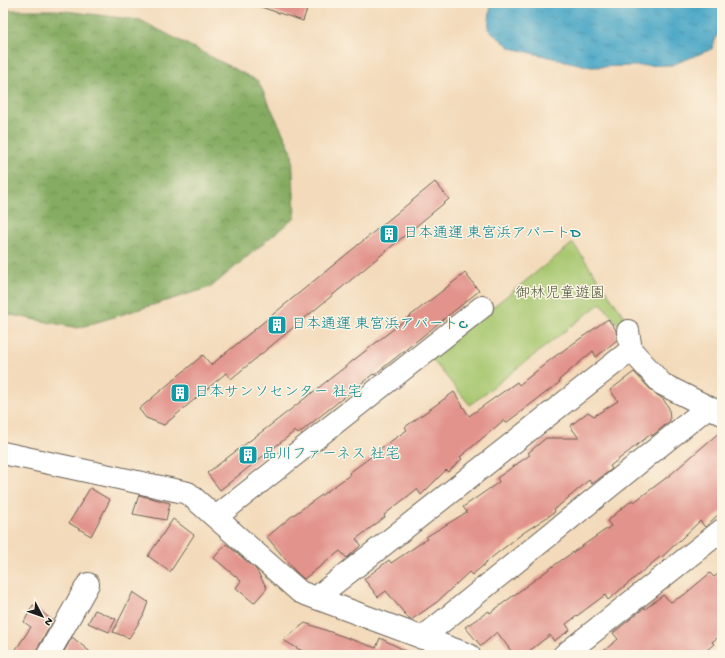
<svg xmlns="http://www.w3.org/2000/svg" width="725" height="658" font-family="'Gochi Hand','Klee One',sans-serif">
	<style>
		.green { fill: #a7c76f; stroke: #627246 }
		.forest { fill: url(#forest-crowns); stroke: #50643f }
		.water { fill: url(#water-ripples); stroke: #326171 }
		.building { fill: #e2938b }
		.lines { fill: none; stroke-linecap: round; stroke-linejoin: round }
		.minor-casing { stroke: #675e53; stroke-width: 24 }
		.minor { stroke: #fff; stroke-width: 22 }
		.labels { text-anchor: middle; dominant-baseline: central; stroke-width: 3; stroke-linejoin: round; paint-order: stroke }
		.culture-label { font-size: 15px; fill: #0d838f; stroke: #fcf5e5; text-anchor: start }
		.park-label { font-size: 15px; fill: #4d5839; stroke: #fcf5e5 }
	</style>
	<defs>
		<pattern id="forest-crowns" width="20" height="18" patternUnits="userSpaceOnUse"><rect width="20" height="18" fill="#85ac62"/><path d="M2 6a3 3 0 1 1 6 0M12 15a3 3 0 1 1 6 0" fill="none" stroke="#6c8b50"/></pattern>
		<pattern id="water-ripples" width="26" height="14" patternUnits="userSpaceOnUse"><rect width="26" height="14" fill="#47a6c6"/><path d="M2 4q2-2 4 0t4 0M15 11q2-2 4 0t4 0" fill="none" stroke="#3a86a0"/></pattern>
	</defs>
	<rect width="100%" height="100%" fill="#fcf5e5"/>
	<filter id="ink" filterUnits="userSpaceOnUse"><feTurbulence type="fractalNoise" baseFrequency=".025" numOctaves="2"/><feDisplacementMap in="SourceGraphic" scale="8" xChannelSelector="R" yChannelSelector="G"/><feConvolveMatrix kernelMatrix="1 2 1 2 8 2 1 2 1" color-interpolation-filters="sRGB"/></filter>
	<filter id="wash" filterUnits="userSpaceOnUse"><feTurbulence type="fractalNoise" baseFrequency=".012" numOctaves="4" result="noise"/><feDisplacementMap in="SourceGraphic" scale="16" xChannelSelector="R" yChannelSelector="G"/><feGaussianBlur stdDeviation="0.9" result="paint"/><feColorMatrix in="noise" values="0 0 0 0 0 0 0 0 0 0 0 0 0 0 0 0 0 1.4 0 .05"/><feComposite in="paint" operator="in"/></filter>
	<g filter="url(#wash)">
		<rect width="100%" height="100%" fill="#f3daba"/>
		<!-- green -->
		<path class="green" d="M573 243 628 322 620 327 601 303 470 405 430 357Z"/>
		<!-- forest -->
		<path class="forest" d="M3 10H56L140 20 258 81 292 152 295 217 211 287 78 328 6 314 3 311Z"/>
		<!-- water -->
		<path class="water" d="M491 3H722V21L712 49 672 65 591 67 511 48 488 29Z"/>
		<g id="blocks">
			<!-- building -->
			<path class="building" d="M258 3H309L303 21 258 6Z
				M435 182 449 199 231 379 226 373 164 425 146 418 139 409 203 355 211 365Z
				M465 273 479 291 374 375 373 374 298 434 295 431 220 490 207 473 276 421Z
				M608 319 616 330 617 340 596 357 593 351 559 380 560 382 506 423 504 420 460 457 462 459 448 472 446 470 421 495 417 489 384 515 385 517 356 539 361 545 347 558 340 551 304 579 296 572 267 537 292 516 350 475 349 473 379 451 378 450 407 430 405 427 454 392 469 416 517 382 519 385 554 357Z
				M634 372 653 392 663 399 669 408 670 421 652 436 651 434 610 466 612 469 592 484 589 480 554 510 555 512 523 533 486 562 485 564 472 575 469 572 437 602 411 620 409 619 386 591 378 597 364 579 389 560 391 563 427 539 426 537 467 512 463 507 499 482 497 478 530 455 528 453 546 438H579L570 426 588 412 594 416 618 401 610 390Z
				M722 430V511L705 527 700 521 662 557 661 556 608 600 605 595 566 624 570 630 554 641 550 635 524 655H514L497 632 481 646 465 627 489 611 490 613 556 564 611 526 607 521 632 500 634 502 670 475Z
				M90 488 110 500 91 536 69 523Z
				M139 495 170 503 166 520 133 514Z
				M173 519 194 535 170 572 148 556Z
				M226 544 255 568 267 588 254 603 236 588 241 581 214 558Z
				M722 571V634L712 642 714 644 701 655H599L618 639 613 633 644 608 645 609 663 595 671 602 684 595 710 573 714 577Z
				M133 592 148 602 143 616 129 638 113 632Z
				M33 605 53 621 37 649 36 655H12L31 627 24 622Z
				M95 610 116 619 109 632 88 623Z
				M305 623 376 648 380 638 414 655H309L283 640Z
				M72 637 94 655H62Z"/>
		</g>
	</g>
	<g filter="url(#ink)">
		<use href="#blocks" fill-opacity="0" stroke="#675e53" stroke-width="1"/>
		<g class="lines">
			<defs>
				<path id="minor" d="M628 331 631 350
					M3 453 188 493 300 592 469 655
					M216 517 482 307
					M316 598 631 350 662 384 722 414
					M422 638 708 407
					M48 655 88 584
					M564 655 722 530"/>
			</defs>
			<!-- minor casing -->
			<use href="#minor" class="minor-casing"/>
			<!-- minor -->
			<use href="#minor" class="minor"/>
		</g>
	</g>
	<!-- icons -->
	<defs>
		<symbol id="building-square" viewBox="-11 -11 22 22"><rect x="-9" y="-9" width="18" height="18" rx="4" fill="#0f9aa8" stroke="#fcf5e5"/><path d="M-4-6H4V6H1V3H-1V6H-4ZM-2.5-4.3h1.7v1.8h-1.7ZM.8-4.3h1.7v1.8H.8ZM-2.5-1h1.7V.8h-1.7ZM.8-1h1.7V.8H.8Z" fill="#fff"/></symbol>
	</defs>
	<g fill-rule="evenodd">
		<use href="#building-square" x="378" y="223" width="22" height="22"/>
		<use href="#building-square" x="266" y="314" width="22" height="22"/>
		<use href="#building-square" x="169" y="382" width="22" height="22"/>
		<use href="#building-square" x="237" y="444" width="22" height="22"/>
	</g>
	<g class="labels">
		<!-- culture labels -->
		<g class="culture-label">
			<text x="403" y="234">日本通運 東宮浜アパートD</text>
			<text x="291" y="325">日本通運 東宮浜アパートC</text>
			<text x="194" y="393">日本サンソセンター 社宅</text>
			<text x="262" y="455">品川ファーネス 社宅</text>
		</g>
		<!-- park labels -->
		<g class="park-label">
			<text x="560" y="294">御林児童遊園</text>
		</g>
	</g>
	<!-- margin -->
	<rect width="725" height="658" fill="none" stroke="#fcf5e5" stroke-width="16"/>
	<!-- north arrow -->
	<g transform="translate(42 616) rotate(131)" stroke="#fcf5e5" stroke-width="3" paint-order="stroke">
	<path d="M0-3L7 15L0 10L-7 15Z" fill="#1c1c1c"/>
	<text y="-6" font-size="11" font-weight="bold" text-anchor="middle" fill="#1c1c1c">N</text>
	</g>
</svg>
